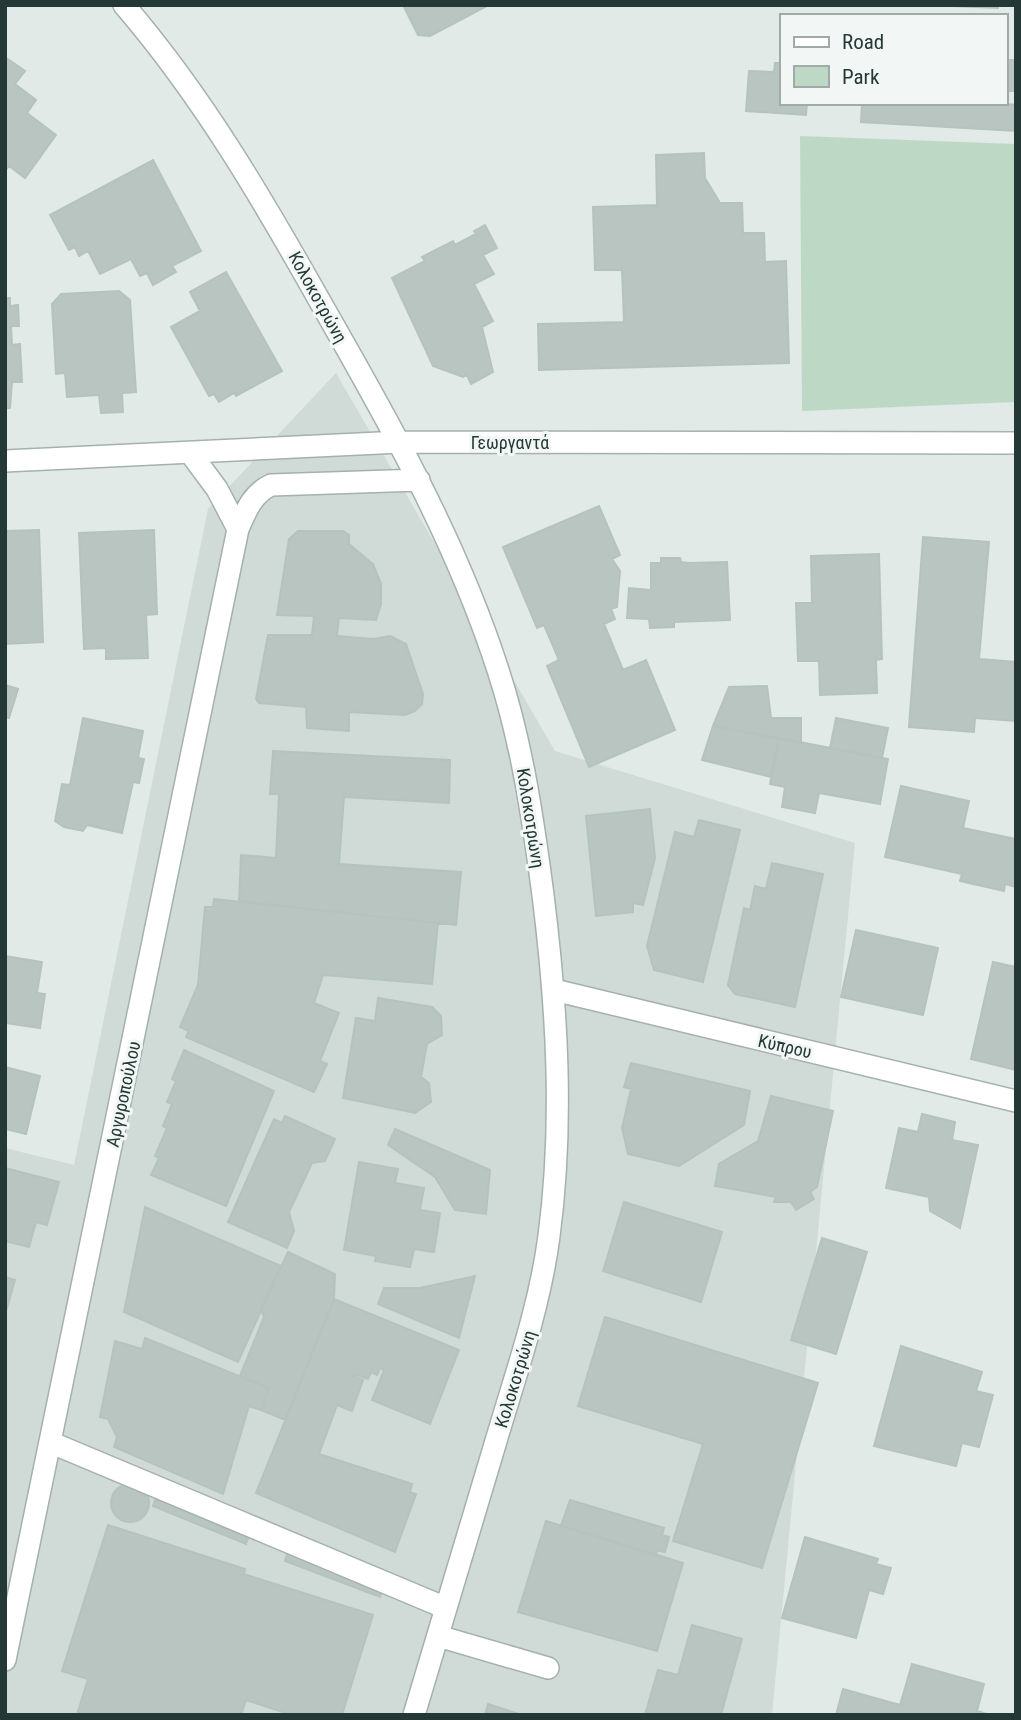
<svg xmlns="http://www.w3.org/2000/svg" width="1021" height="1720" font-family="'Roboto Condensed',sans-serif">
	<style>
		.built { fill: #d0dad6 }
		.green { fill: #bdd9c6 }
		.building { fill: #b8c5c0; stroke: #b5c3be; stroke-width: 2 }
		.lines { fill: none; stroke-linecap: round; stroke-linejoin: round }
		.minor-casing { stroke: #a5b1ae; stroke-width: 24 }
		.minor { stroke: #fff; stroke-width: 21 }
		.labels { text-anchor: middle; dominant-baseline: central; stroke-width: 6; stroke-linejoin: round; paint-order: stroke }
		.street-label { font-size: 18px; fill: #243935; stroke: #f2f7f5 }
	</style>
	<rect width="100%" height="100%" fill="#e2eae7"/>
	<!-- built -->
	<path class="built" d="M336 373 555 751 855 843 772 1715H5V1148L74 1165 208 509Z"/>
	<!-- green -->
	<path class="green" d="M800 136 1016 144V402L802 411Z"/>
	<!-- building -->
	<path class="building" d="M403 5H486L487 6 430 36 418 35Z
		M926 5H998V8Z
		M5 57 25 71 15 84 36 100 27 113 56 135 25 178 9 166 5 171Z
		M1005 60H1016V91H1007L1006 104 1016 105V131L861 122 862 103H1005Z
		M775 63H781V103H807L806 115 746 111 749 71 774 72Z
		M704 153 705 178 720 203H742L743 233H764L765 262 786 261 789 363 539 370 538 324 624 322 622 270H595L593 207 657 205 656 155Z
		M153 160 201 251 172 266 176 272 153 285 147 273 140 276 131 259 100 274 88 251 79 256 75 247 69 250 50 215Z
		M485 225 497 248 483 255 494 274 474 284 493 321 482 327 493 372 471 384 467 375 463 377 433 366 392 278 425 261 422 257 453 241 455 245 476 234 474 231Z
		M226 272 282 371 236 396 234 393 219 402 214 394 209 396 171 327 200 311 190 292Z
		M119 291 130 300 136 392 122 393 123 412 101 413 99 395 67 397 65 373 56 374 52 304 61 294Z
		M5 298H10V306L18 305 19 326H11L12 345 20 344 22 382H12L10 408H5Z
		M599 506 620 555 612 559 620 571 617 607 611 609 615 619 604 624 623 670 646 660 675 730 589 767 547 666 559 660 544 625 537 628 503 547Z
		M39 530 43 642 5 644V531Z
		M154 530 157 614 146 615 148 658 106 659V648L84 649 79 533Z
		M298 531H343L349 535V544L373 564 381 584V604L376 620 339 618 337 636 374 639 390 636 406 644 423 694 422 704 415 711 405 715 349 712V731L307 728 306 707 259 703 256 699 268 635H312L314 616 277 615 289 539Z
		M923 537 989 542 979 659 1016 662 1015 721 975 718 974 732 909 727Z
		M879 554 882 659 876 660 877 693 820 695 819 661H798L796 603H812L811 556Z
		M661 558H680L681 562 689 563 727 562 730 620 674 622V627L650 628 649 619 627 618 629 588 651 590V563H661Z
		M5 685 18 689 9 718 5 717Z
		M767 686 771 718H801V743L713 726 729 687Z
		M83 718 143 731 138 758 144 759 139 783 133 782 122 833 87 825 83 831 64 827 55 821 62 784 70 785Z
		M836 718 888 728 882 758 830 748Z
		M713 726 779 738 771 777 702 760Z
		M779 738 888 759 880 804 819 793 815 813 782 807 785 787 770 784Z
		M273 751 450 760 449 803 344 797 339 864 461 872 456 925 239 901 241 855 276 858 279 794H270Z
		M901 786 969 801 963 828 1016 839V887L1005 884 1004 891 960 881 962 874 885 857Z
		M650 809 655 858 643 905 633 903V912L596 916 586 816Z
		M699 820 740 830 703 982 654 970 647 946 675 832 694 837Z
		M772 863 823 874 795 1007 735 994 728 985 744 908 750 910 755 886 766 889Z
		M214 899 438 923 432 984 323 975 314 1003 339 1013 320 1061 327 1064 314 1092 186 1037 189 1031 180 1027 198 985 205 907H213Z
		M856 930 938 948 923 1015 841 997Z
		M5 956 42 962 37 993 45 994 40 1028 5 1023Z
		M993 962 1016 967V1070L971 1059Z
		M378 998 432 1007 441 1016 442 1035 427 1044 421 1077 429 1083 431 1102 415 1113 343 1098 356 1018 375 1021Z
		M184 1050 274 1091 226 1206 151 1175 159 1158 155 1156 167 1128 163 1126 172 1104 167 1102 176 1081 172 1079Z
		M631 1063 750 1091 744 1125 679 1166 628 1154 622 1128 631 1089 624 1087Z
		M5 1067 40 1076 26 1134 5 1129Z
		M771 1096 833 1111 817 1187 810 1192 814 1199 796 1210 791 1202H774L776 1197 715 1186 719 1164 758 1141Z
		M922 1114 955 1122 952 1140 978 1145 960 1228 930 1211 929 1197 886 1188 899 1128 918 1132Z
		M285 1116 335 1139 325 1161 312 1163 289 1212 294 1231 287 1248 228 1222 274 1119 282 1123Z
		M395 1129 490 1170 486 1214 455 1210 435 1177 388 1145Z
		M359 1162 398 1169 395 1183 424 1188 420 1210 440 1213 434 1252 414 1249 410 1267 375 1261 376 1256 344 1250Z
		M5 1168 59 1182 47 1225 36 1222 29 1247 5 1241Z
		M624 1202 722 1232 701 1302 603 1271Z
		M145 1207 281 1266 238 1362 124 1312Z
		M822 1238 867 1252 836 1354 791 1340Z
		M288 1252 335 1274 334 1299 285 1420 261 1410 269 1388 240 1376 264 1317 261 1309Z
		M475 1276 459 1338 378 1304 384 1288H420Z
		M5 1277 15 1280 5 1315Z
		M334 1299 459 1350 430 1424 372 1400 384 1370 380 1368 377 1375 371 1372 368 1379 354 1374 353 1376 363 1380 352 1411 337 1405 319 1454 412 1484 410 1492 416 1494 395 1552 256 1493Z
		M605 1317 818 1383 762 1568 673 1541 703 1444 578 1406Z
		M145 1338 269 1388 261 1410 249 1406 223 1494 114 1447 117 1437 108 1419 100 1417 115 1341 142 1349Z
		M901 1346 982 1372 976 1391 993 1395 979 1447 962 1443 956 1466 874 1446Z
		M111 1503a19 19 0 1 1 38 0a19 19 0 1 1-38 0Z
		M157 1495 250 1532 246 1544 153 1506Z
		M570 1500 664 1528 662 1535 669 1537 665 1552 657 1550 656 1555 561 1526Z
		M546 1521 683 1563 657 1651 518 1612Z
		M108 1525 245 1569 244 1574 373 1615 342 1715H292L246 1700 241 1715H77L88 1679 62 1671Z
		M805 1537 878 1559 876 1564 891 1568 883 1594 869 1590 856 1638 782 1618Z
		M289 1549 384 1586 380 1597 285 1561Z
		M692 1625 742 1639 721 1715H645L658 1670 678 1675Z
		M912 1664 984 1684 977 1711 990 1715H836L843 1689 900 1705Z
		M488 1704 522 1715H485Z"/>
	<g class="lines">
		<defs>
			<path id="minor" d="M124 5C203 97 263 200 322 305 389 422 456 540 498 670 522 743 533 819 543 895 557 1007 564 1123 549 1236 540 1306 516 1373 496 1441 469 1532 442 1623 414 1715
				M191 454 217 489 238 529
				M5 461 400 442 1016 443
				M554 990 1016 1101
				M52 1443 446 1608
				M438 1636 548 1668
				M5 1660 238 529C246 511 252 494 271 485L419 480"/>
		</defs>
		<!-- minor casing -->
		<use href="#minor" class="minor-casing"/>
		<!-- minor -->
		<use href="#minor" class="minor"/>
	</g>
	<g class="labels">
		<!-- street labels -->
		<g class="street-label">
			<text transform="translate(318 297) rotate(61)">Κολοκοτρώνη</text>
			<text x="510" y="442">Γεωργαντά</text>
			<text transform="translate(531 818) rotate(81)">Κολοκοτρώνη</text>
			<text transform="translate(785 1046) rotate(13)">Κύπρου</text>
			<text transform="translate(123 1094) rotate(-78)">Αργυροπούλου</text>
			<text transform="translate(515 1379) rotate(-73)">Κολοκοτρώνη</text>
		</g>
	</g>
	<!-- border -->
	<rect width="1021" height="1720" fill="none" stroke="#243935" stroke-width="14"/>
	<!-- legend -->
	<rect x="780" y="14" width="228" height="91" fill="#f2f7f5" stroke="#a0aba8" stroke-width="2"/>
	<rect x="794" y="37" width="35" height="10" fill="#ffffff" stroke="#a0aba8" stroke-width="2"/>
	<text x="842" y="49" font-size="21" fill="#243935">Road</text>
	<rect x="794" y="66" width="35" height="21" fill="#bdd9c6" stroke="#a0aba8" stroke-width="2"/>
	<text x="842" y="84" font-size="21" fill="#243935">Park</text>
</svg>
